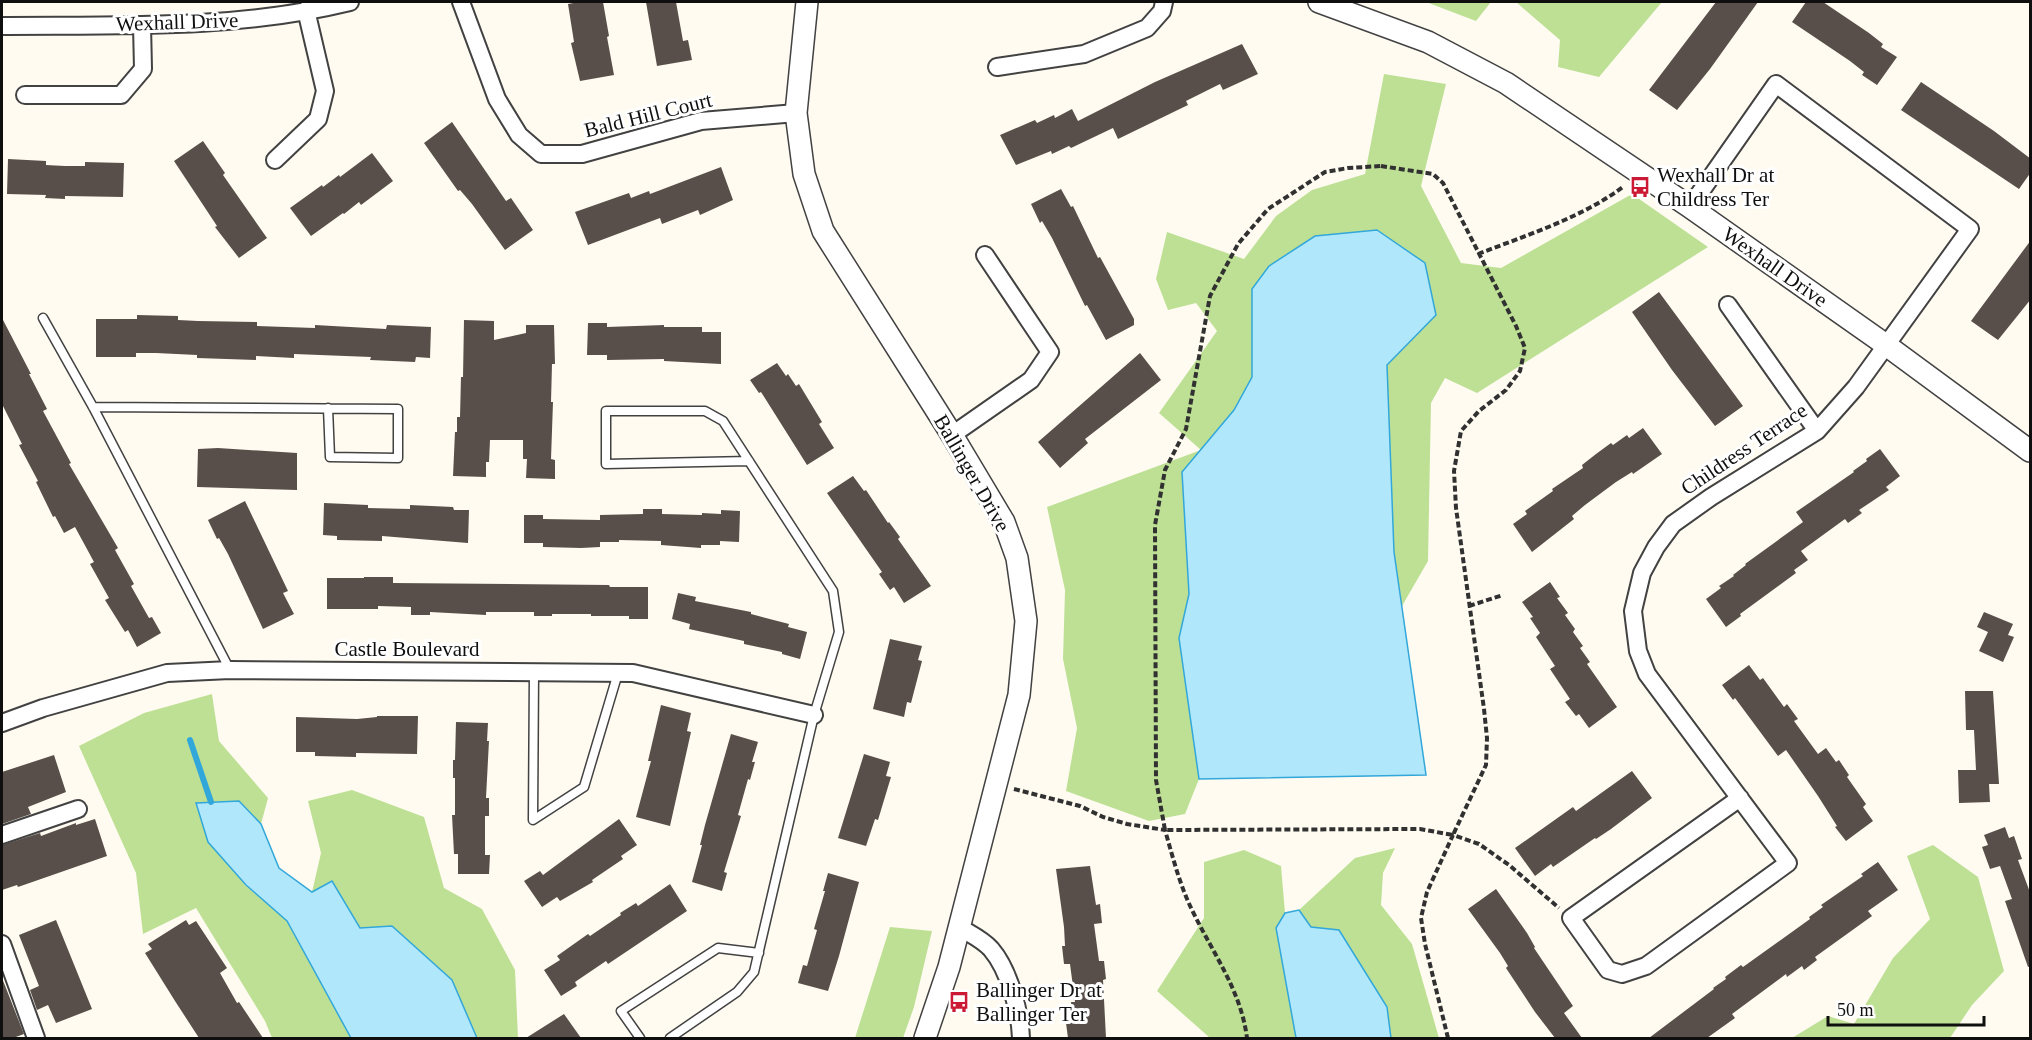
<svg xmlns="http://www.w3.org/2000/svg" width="2032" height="1040" font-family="Georgia,serif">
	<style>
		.forest { fill: #bee095 }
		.water { fill: #b1e7fb; stroke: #32a7d9; stroke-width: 1.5 }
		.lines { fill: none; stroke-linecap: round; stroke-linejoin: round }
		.stream { stroke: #32a7d9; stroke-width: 6 }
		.building { fill: #594f4a }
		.service-casing { stroke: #424242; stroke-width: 11 }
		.minor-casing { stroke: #424242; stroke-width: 20 }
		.tertiary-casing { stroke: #424242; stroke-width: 24 }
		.path { stroke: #313131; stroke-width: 4; stroke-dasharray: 6 3; stroke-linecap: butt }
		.service { stroke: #fff; stroke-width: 8 }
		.minor { stroke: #fff; stroke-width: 16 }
		.tertiary { stroke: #fff; stroke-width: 21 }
		.labels { text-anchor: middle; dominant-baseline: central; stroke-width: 6; stroke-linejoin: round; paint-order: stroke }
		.street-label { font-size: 21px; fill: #0f0f0f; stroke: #fff }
		.poi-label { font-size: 21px; fill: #0f0f0f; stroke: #fff; text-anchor: start }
	</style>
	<rect width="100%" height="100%" fill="#fffbf1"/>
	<!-- forest -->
	<path class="forest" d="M1426 2H1491L1476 21Z
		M1516 2H1662L1599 77 1558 67 1560 40Z
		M1384 74 1446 84 1421 186 1461 263 1501 268 1632 194 1708 247 1477 393 1445 378 1431 403 1428 561 1402 606 1394 552 1387 365 1436 315 1252 289 1253 377 1234 410 1182 472 1189 594 1179 638 1199 779 1185 814 1149 821 1066 791 1077 728 1063 659 1065 590 1047 507 1201 450 1159 413 1217 331 1196 303 1168 310 1156 279 1167 232 1244 259 1276 216 1312 190 1365 174Z
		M212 694 219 741 268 798 261 824 239 801 197 803 245 885 287 921 351 1038H272L265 1021 196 908 143 934 136 873 79 746 144 713Z
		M352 790 424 817 444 888 482 909 515 970 518 1038H477L452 980 360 928 332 881 312 892 321 853 308 801Z
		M1933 845 1978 877 2004 971 1972 1005 1950 1038H1792L1828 1016 1854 1024 1893 958 1930 919 1907 856Z
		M1395 848 1383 873 1381 905 1412 944 1439 1038H1391L1387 1007 1311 927 1299 910 1355 858Z
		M1244 850 1281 866 1285 913 1276 928 1296 1038H1210L1157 991 1204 918V862Z
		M890 927 932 931 914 1007 903 1038H855Z"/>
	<!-- water -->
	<path class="water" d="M1377 230 1425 263 1436 315 1387 365 1394 552 1426 775 1199 779 1179 638 1189 594 1182 472 1234 410 1252 377V289L1269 266 1315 236Z
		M239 801 261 824 279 868 312 892 332 881 360 928 392 926 452 980 477 1038H351L287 921 246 885 208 842 196 803Z
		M1299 910 1311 927 1339 930 1387 1007 1391 1038H1296L1276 928 1285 913Z"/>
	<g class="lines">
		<!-- stream -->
		<path class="stream" d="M190 740 211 802"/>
	</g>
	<!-- building -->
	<path class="building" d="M579 2H603L609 36 607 37 614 75 580 81 571 43 574 42 568 4Z
		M646 2H676L683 41 688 40 692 60 657 66Z
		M1716 2H1758L1710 69 1677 110 1649 90Z
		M1806 2H1823L1869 33 1883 44 1881 47 1897 57 1877 85 1862 75 1864 72 1850 61 1792 22Z
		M1242 44 1258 74 1223 90 1220 84 1186 101 1188 105 1118 139 1113 128 1071 148 1069 146 1052 154 1051 151 1016 165 1000 135 1035 120 1037 123 1054 115 1055 118 1072 109 1078 121 1155 82Z
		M1921 82 1994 131 2031 159V172L2019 189 1901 110Z
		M452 122 506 201 511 198 533 230 505 250 472 204 460 190 458 191 424 143Z
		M203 141 225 173 223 175 267 238 239 258 215 227 217 226 174 161Z
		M372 153 393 181 361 205 359 202 344 214 343 213 311 236 290 208 322 185 323 187 339 175 340 177Z
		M8 159 46 161V165L65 166H85V162L124 163 123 197 65 196V199L45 198 46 195 7 194Z
		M721 167 733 200 700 215 698 210 662 224 660 218 588 245 575 212 629 193 631 198 649 191 650 194Z
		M1061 189 1071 207 1073 206 1098 258 1100 257 1134 319V325L1106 340 1087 305 1085 306 1052 238 1042 221 1040 223 1031 204Z
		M2031 240V299L1998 340 1971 321Z
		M1659 292 1743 406 1715 426 1672 370 1632 312Z
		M137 315 178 316V320L198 321 257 322V326L315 328V325L386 329 387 325 431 327 430 358 416 357 415 362 370 360 371 357 294 354V358L256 356V360L197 358V355L156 353H136V357H96V319H137Z
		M2 318 31 374H29L47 409 43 411 71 463 69 464 118 548 115 550 134 584 131 586 149 618 152 617 161 633 137 647 128 630 125 632 105 600 109 598 90 564 94 562 75 527 64 533 55 516 53 517 36 482 38 481 19 445 22 444 2 404Z
		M464 320 494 321V340L526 333V325H554L555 364H552L551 402H553L551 459 555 460V479L526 478 527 459H523V440H490L489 462H486V477L453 476 455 432H457V417H460L461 377H463Z
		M588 323H607V327L664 325V327H702V332H721V364L664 361V359L607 360V355H587Z
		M1140 353 1161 380 1085 439 1088 443 1060 468 1038 442Z
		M777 363 786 376 788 374 796 386 799 384 822 422 819 424 834 448 807 465 761 392 759 393 750 380Z
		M1643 428 1662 454 1633 474 1632 472 1616 482 1585 505 1572 516 1574 519 1532 552 1513 524 1527 514 1525 511 1553 491 1552 489 1583 468 1582 465 1596 454 1611 443 1613 445 1627 435 1629 438Z
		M218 448 297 453V490L197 487 198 449Z
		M1880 449 1900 476 1886 487 1889 490 1859 510 1862 513 1848 523 1845 519 1801 551 1808 560 1794 570 1796 573 1740 614 1741 616 1726 627 1706 599 1721 588 1719 586 1734 576 1733 575 1746 565 1745 564 1803 522 1796 512 1854 472 1853 471 1867 461 1866 459Z
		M853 476 864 491 866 490 888 523 889 522 900 537 898 539 931 586 904 603 894 587 890 590 879 574 882 572 827 493Z
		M245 501 288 591 283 593 294 614 263 629 228 554 219 538 217 539 208 520Z
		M324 503 368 505V508L410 509V505L453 507 454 510H469L468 543 382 536V541L337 540V536L323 535Z
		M643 509H662V514L702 515V513L721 514V510L740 511 739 542 720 541V545H701V548L661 545V541L619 540V542H600V547L581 548 543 547V543H524V515H543V519L600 520V515L643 514Z
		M364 577H393V583L609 585 610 587H648V619H629V616H591V614H552V616H534V612H486V615L430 612V615H411V607L378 606V609H327V578H364Z
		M1550 582 1560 597 1557 598 1568 613 1565 615 1575 629 1573 632 1583 646 1580 648 1590 662 1587 664 1617 707 1589 728 1579 714 1576 716 1565 702 1570 699 1550 669 1555 666 1536 637 1540 633 1530 618 1533 617 1522 602Z
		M678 593 696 597 695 601 751 612V614L789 624 788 627 807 632 800 659 782 654V652L744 644V641L689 629 690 624 672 619Z
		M1984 612 2013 624 2008 635 2014 637 2003 662 1979 651 1988 632 1977 627Z
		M890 639 922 646 918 660 922 661 911 703 907 702 904 717 873 709Z
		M1749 665 1760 680 1763 678 1784 707 1787 704 1798 719 1794 721 1818 754 1826 748 1836 762 1839 760 1849 775 1847 777 1866 804 1863 807 1873 821 1846 841 1835 827 1837 826 1818 796 1786 750 1778 756 1735 698 1733 700 1722 685Z
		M1965 691H1993L1999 784H1989L1990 802 1959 803 1958 770H1976L1974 730H1966Z
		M661 705 691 713 687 731 691 732 670 826 636 817 651 761H648Z
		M377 716H418L417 754 356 753V757L315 756V752H296V717L357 719 377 717Z
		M456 722 488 723 487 741H489L486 798H489V816H485V855H490L489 874H458V854H454L452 815H455V778H453V760H455Z
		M731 734 758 742 752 762H755L750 780 748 779 738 815 741 816 724 872 727 873 722 891 692 882 702 845H700L705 825Z
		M864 754 890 762 886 776 891 777 878 820 875 819 866 846 838 838Z
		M54 755 66 792 28 807 31 814 2 824V772Z
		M1632 771 1652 798 1611 829 1596 839 1595 838 1553 867 1551 864 1535 876 1515 848 1573 807 1576 811Z
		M95 819 107 856 18 887 17 885 2 890V845L40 833 41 836 76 823V825Z
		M619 819 637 845 621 856 623 859 592 880 593 882 560 901 557 897 542 907 524 881 540 871 543 875Z
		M2005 827 2009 838 2014 836 2022 859 2018 860 2031 895V966L2028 967 2005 901 2012 899 2000 866 1990 869 1982 847 1988 845 1984 835Z
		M1878 862 1898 890 1868 911 1872 916 1815 957 1817 960 1804 970 1802 966 1787 977 1786 974 1732 1014 1735 1018 1707 1038H1649L1714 989 1713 988 1726 979 1725 977 1741 965 1743 967 1810 919 1809 917 1823 907 1821 905 1863 876 1861 874Z
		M1090 866 1096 905 1100 904 1102 923 1094 924 1099 961H1104L1106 979 1103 980 1106 1038H1068L1066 1023 1073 1022 1071 1002H1075L1070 964H1064L1062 946H1065L1064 927 1056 869Z
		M828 873 859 882 839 956 828 991 798 983 803 965 807 966 817 930 814 929 825 891H823Z
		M670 884 687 911 608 964 606 961 575 982 577 986 561 996 544 970 560 960 557 956 588 934 590 936 621 915 620 913 636 903 638 906Z
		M1496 889 1527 933 1535 947 1534 948 1573 1006 1564 1013 1582 1038H1555L1535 1012 1506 968 1508 966 1500 953 1468 909Z
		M56 920 92 1009 56 1023 48 1005 37 1010 30 990 39 986 19 935Z
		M186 920 189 925 196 921 227 968 220 973 237 1003 239 1002 263 1038H199L175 1001 145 953 152 949 148 944Z
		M2 978 24 1034 13 1038H2Z
		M564 1014 581 1038H526Z"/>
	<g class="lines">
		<defs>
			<path id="service" d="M43 318 93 407 230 670
				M93 407 398 409V458L330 457 328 408
				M534 672 533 820 584 787 618 673
				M640 1038 621 1011 718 948 759 953
				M670 1038 737 992 754 972 814 715 839 632 833 591 723 421 705 411H606V464L749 461"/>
			<path id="minor" d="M461 2 497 99 519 135 541 154H582L701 121 796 113
				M2 26C118 25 236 30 350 2
				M997 67 1084 54 1147 28 1162 11 1164 2
				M25 95H121L143 69 142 25
				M275 160 318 119 325 91 306 10
				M1690 207 1776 84 1970 229 1856 387 1817 431 1711 497 1673 524 1656 547 1642 573 1633 611 1638 651 1647 674 1788 863 1646 966 1622 974 1608 970 1571 918 1740 798
				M1728 305 1817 431
				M952 435 1031 380 1050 352 985 255
				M2 723 43 708 167 673 230 670 633 673 814 715
				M2 835 78 809
				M959 927C970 934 982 939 991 949 1009 970 1020 1011 1021 1038
				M2 944 36 1038"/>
			<path id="tertiary" d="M807 2 796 113 804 174 823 231 952 435 1004 522 1017 558 1026 621 1019 695 949 967 925 1038
				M1319 2 1428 42 1506 83 1690 207 1886 345 2030 451"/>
		</defs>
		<!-- service casing -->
		<use href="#service" class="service-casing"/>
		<!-- minor casing -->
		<use href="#minor" class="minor-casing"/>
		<!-- tertiary casing -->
		<use href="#tertiary" class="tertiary-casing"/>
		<!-- path -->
		<path class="path" d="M1381 166 1433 174 1443 183 1516 326 1525 348 1520 371 1506 390 1479 411 1461 431 1454 471 1456 508 1484 709 1487 738 1486 765 1453 835 1420 829 1165 830 1156 780 1155 525 1165 470 1186 429 1210 296 1238 244 1268 209 1325 172 1348 168Z
			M1478 254C1527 235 1581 218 1623 187
			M1469 606 1503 595
			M1014 789 1080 806 1103 817 1127 824 1165 830C1173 858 1180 886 1193 912 1214 955 1241 991 1247 1038
			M1448 1038 1425 944 1421 918 1427 892 1453 835 1479 844 1509 865 1559 908"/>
		<!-- service -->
		<use href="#service" class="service"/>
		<!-- minor -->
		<use href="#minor" class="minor"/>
		<!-- tertiary -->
		<use href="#tertiary" class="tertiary"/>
	</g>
	<!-- icons -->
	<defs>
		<symbol id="bus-bare" viewBox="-9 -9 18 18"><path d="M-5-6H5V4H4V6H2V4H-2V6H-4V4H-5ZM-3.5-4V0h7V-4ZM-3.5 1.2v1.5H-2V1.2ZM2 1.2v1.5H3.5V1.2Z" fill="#cc1a35" stroke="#fff" stroke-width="2.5" paint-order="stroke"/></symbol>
	</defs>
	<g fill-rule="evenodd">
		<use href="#bus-bare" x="1625" y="172" width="30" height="30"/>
		<use href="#bus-bare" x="944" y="987" width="30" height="30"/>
	</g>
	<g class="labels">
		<!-- street labels -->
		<g class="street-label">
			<text transform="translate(177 22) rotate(-2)">Wexhall Drive</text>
			<text transform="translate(648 115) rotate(-14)">Bald Hill Court</text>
			<text transform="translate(1775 267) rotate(35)">Wexhall Drive</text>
			<text transform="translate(1744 449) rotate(-34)">Childress Terrace</text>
			<text transform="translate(972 473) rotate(60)">Ballinger Drive</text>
			<text x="407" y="649">Castle Boulevard</text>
		</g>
		<!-- poi labels -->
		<g class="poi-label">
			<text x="1657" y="175">Wexhall Dr at<tspan x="1657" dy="24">Childress Ter</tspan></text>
			<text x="976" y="990">Ballinger Dr at<tspan x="976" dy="24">Ballinger Ter</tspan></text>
		</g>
	</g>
	<!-- border -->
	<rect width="2032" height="1040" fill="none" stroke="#0f0f0f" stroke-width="6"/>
	<!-- scale -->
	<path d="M1828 1016v9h156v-9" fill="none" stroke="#0f0f0f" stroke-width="3"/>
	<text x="1837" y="1016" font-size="18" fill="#0f0f0f" stroke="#ffffff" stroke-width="4.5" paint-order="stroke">50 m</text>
</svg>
